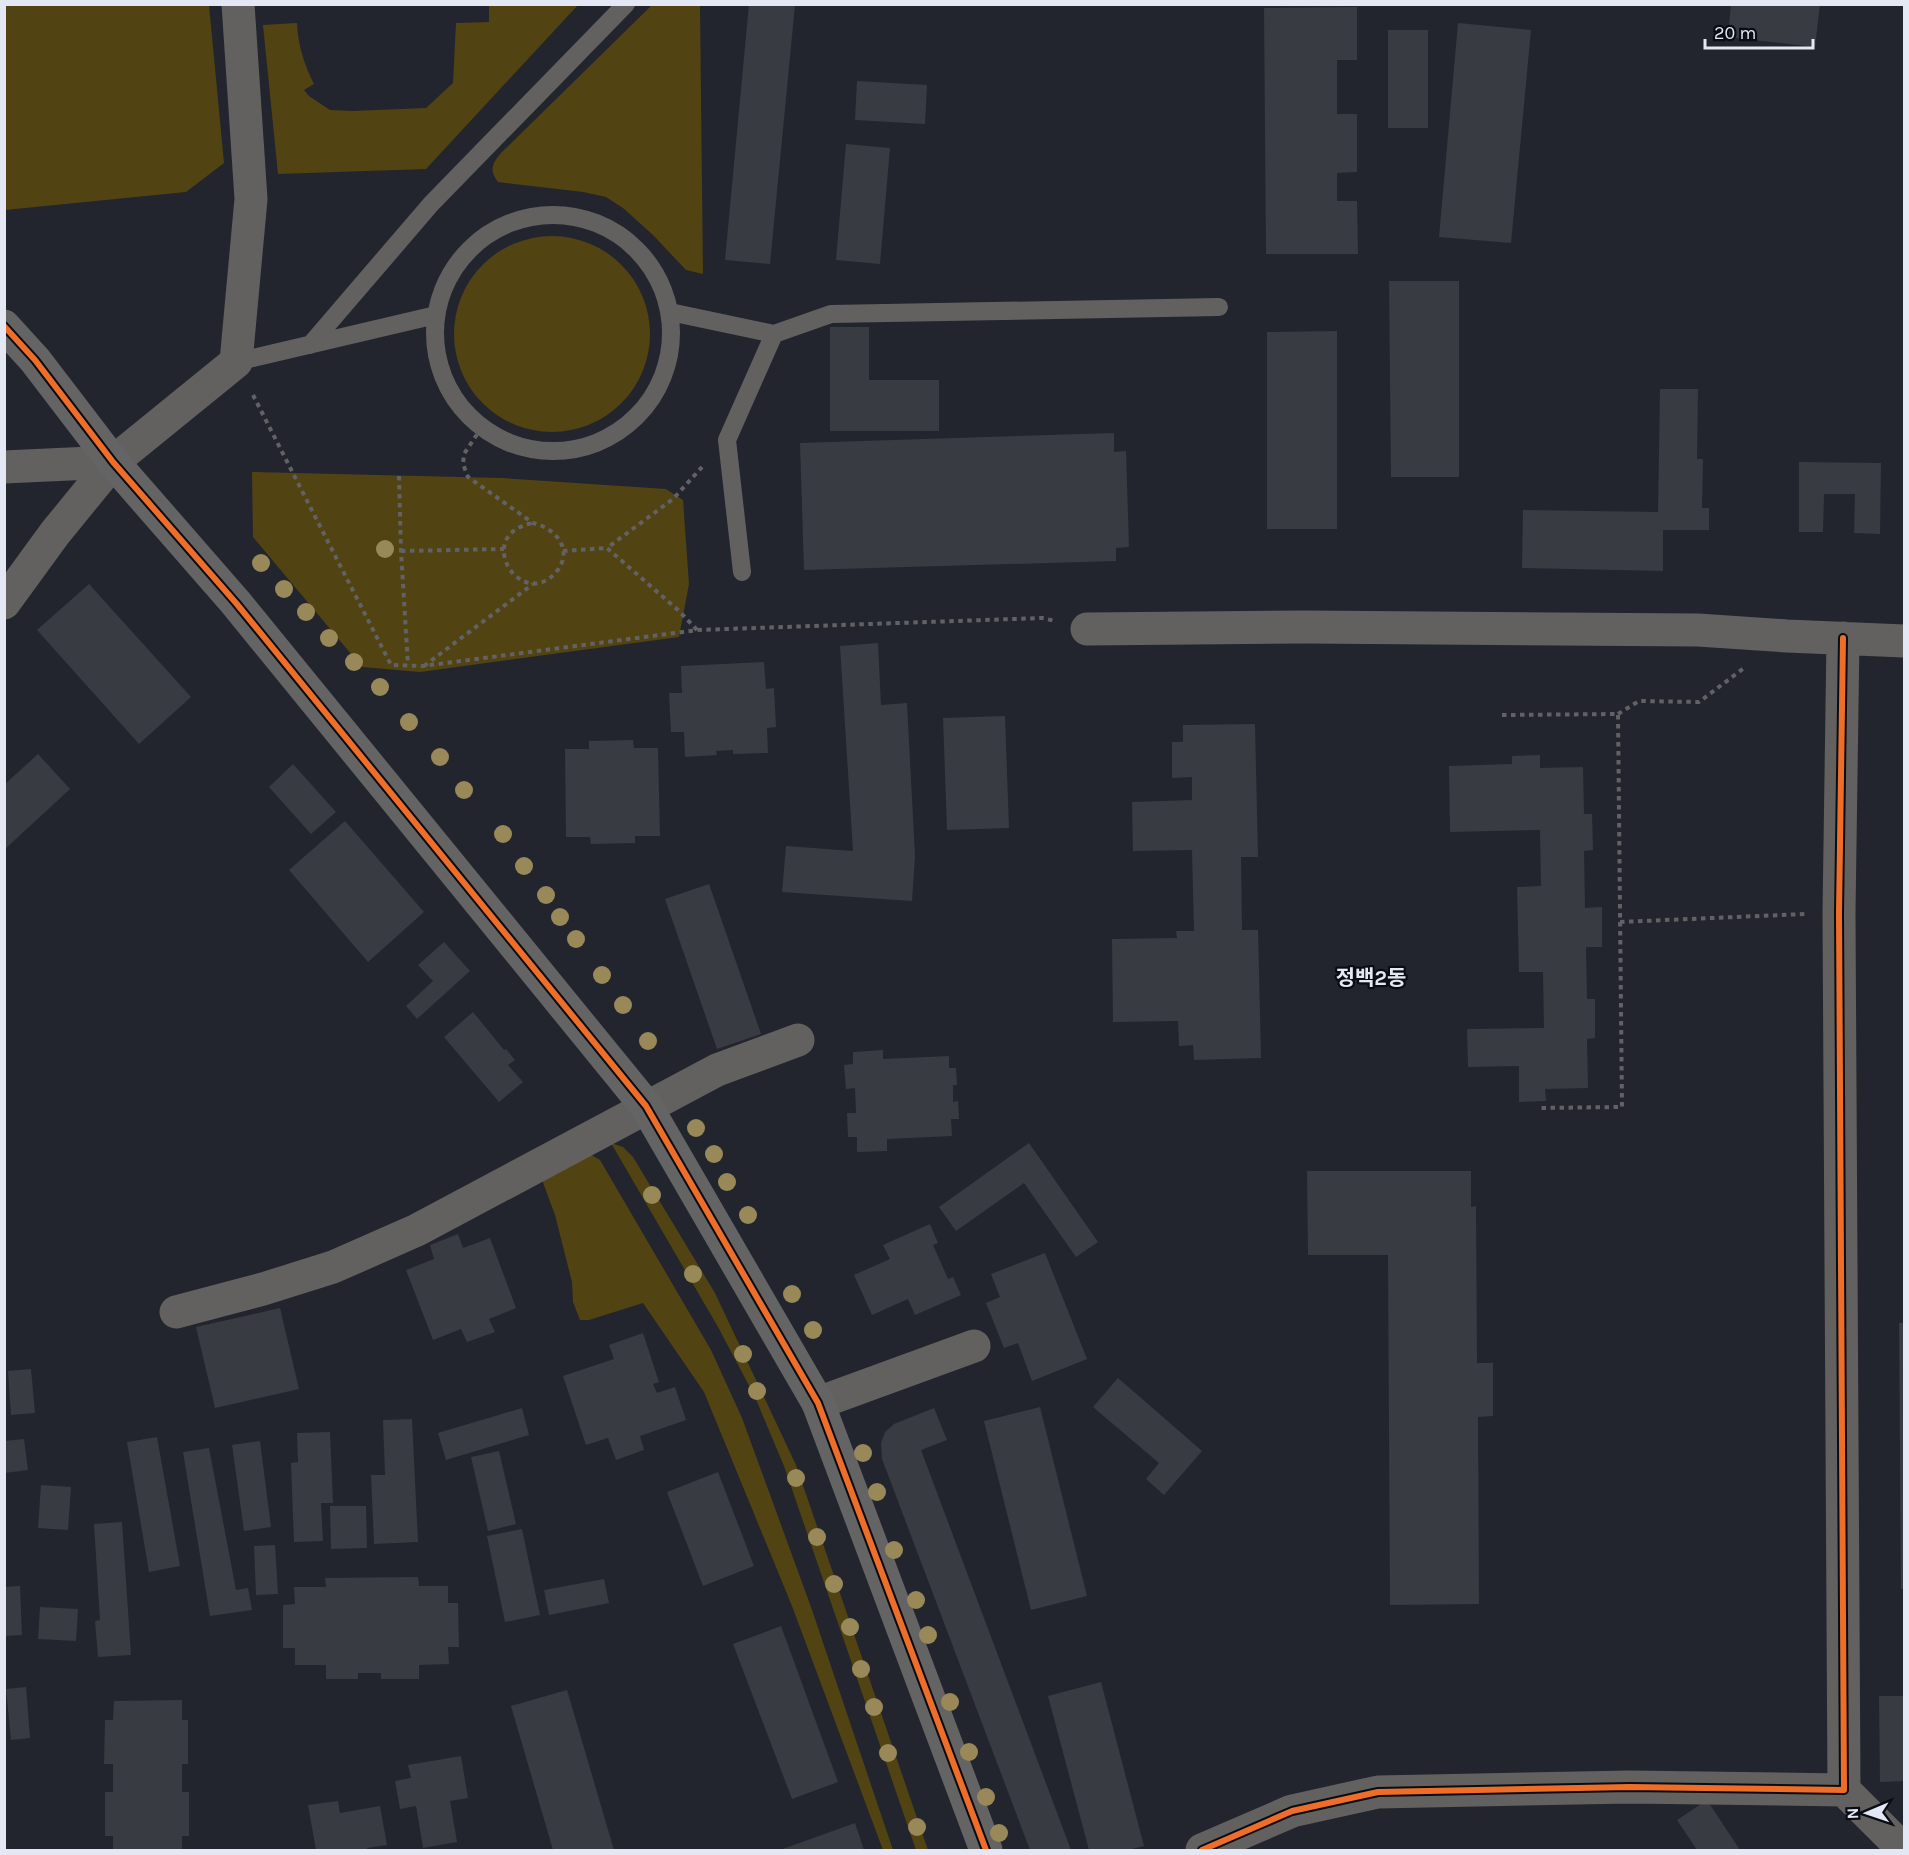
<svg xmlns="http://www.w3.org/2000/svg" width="1909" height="1855" font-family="Karla,'Noto Sans KR',sans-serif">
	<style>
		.green { fill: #524312 }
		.building { fill: #383b42 }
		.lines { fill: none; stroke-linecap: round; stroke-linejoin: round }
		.path { stroke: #626265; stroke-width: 4; stroke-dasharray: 4.5 4.5; stroke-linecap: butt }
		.lane { stroke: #62615f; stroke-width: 18 }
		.street { stroke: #62615f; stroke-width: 33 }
		.secondary { stroke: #646464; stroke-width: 33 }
		.cycleway-casing { stroke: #0a0c14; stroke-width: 10 }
		.cycleway { stroke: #ee6e29; stroke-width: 6 }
		.tree { fill: #998959 }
		.labels { text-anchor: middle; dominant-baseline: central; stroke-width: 4.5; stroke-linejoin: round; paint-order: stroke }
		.quarter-label { font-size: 21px; font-weight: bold; fill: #e4e8f4; stroke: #0a0c14 }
	</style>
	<rect width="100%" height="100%" fill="#22252e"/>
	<!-- green -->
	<path class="green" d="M5 4 209 5 224 163 186 192 5 210Z
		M489 5H578L426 169 278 174 263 25 297 23C298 45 304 64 314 84L304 90 309 96 330 110 353 111 426 108 453 83 456 23 489 22Z
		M652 5H700L703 274 686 270 653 235 623 208 606 197 583 192 498 182C489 170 492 164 501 153Z
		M454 334a98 98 0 1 1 196 0a98 98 0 1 1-196 0Z
		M252 472 501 478 666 489 683 500 689 584 679 637 420 672 362 667 253 537Z
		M611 1143 623 1147 633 1157 715 1293 796 1465 928 1850H916L784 1466 755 1397 718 1327Z
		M590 1154 600 1160 711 1350 742 1418 811 1607 893 1850H883L792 1606 704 1392 643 1303 589 1320H580L573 1302 572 1282 555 1215 541 1177Z"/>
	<!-- building -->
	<path class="building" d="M749 4 795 5 770 264 725 260Z
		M1731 4H1820L1815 47 1728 37Z
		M1357 7V60H1337V114H1357V172L1337 173V201H1357L1358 254H1266L1264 8Z
		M1458 23 1531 30 1511 243 1439 237Z
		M1388 30H1428V128H1388Z
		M857 81 927 85 925 124 855 120Z
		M846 144 890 148 880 264 836 260Z
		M1389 281H1459V477H1391Z
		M830 327H869V380H939V431H830Z
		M1337 331V529H1267V332Z
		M1660 389H1698L1697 459H1703L1702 508H1709V530H1663V571L1522 568 1523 510 1658 512Z
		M1114 433V452L1126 451 1129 547 1116 548V561L804 570 800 443Z
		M1799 462 1881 463 1880 534 1854 533 1855 494H1824L1823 532H1799Z
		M89 584 191 697 139 744 37 630Z
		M878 643 881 705 907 703 915 856 912 901 782 892 786 846 853 851 840 646Z
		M764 662 766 689 774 688 776 727 767 728 768 753 733 754V750L716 751 717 755 685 757 684 732H671L669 693H682L681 666Z
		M1005 716 1009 828 947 830 943 718Z
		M1255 724 1258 857H1241L1242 930H1258L1261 1058 1194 1060 1193 1045 1179 1046 1178 1021 1113 1022 1112 939 1177 938 1176 931H1194L1192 850 1133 851 1132 802 1192 800V777L1172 778V742H1183V725Z
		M633 740 634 748H658L660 836H635V843L591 844 590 837H566L565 749H589V741Z
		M38 754 70 789 4 850V785Z
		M1540 755V768L1583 767 1584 814H1592L1593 850 1584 851 1585 908 1602 907V947H1586L1587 999H1595V1038L1587 1039 1588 1088 1545 1089 1546 1101 1519 1102V1066L1468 1067 1467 1029 1544 1028 1543 972H1519L1517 887 1541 886 1540 830 1450 832 1449 766 1512 764V756Z
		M293 764 336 812 311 834 269 787Z
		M345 821 424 912 368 962 289 870Z
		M709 884 761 1034 717 1049 665 899Z
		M444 942 470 971 417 1019 406 1006 433 981 418 965Z
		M473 1012 504 1050 506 1049 515 1060 508 1065 523 1082 499 1102 444 1037Z
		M883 1050V1059L949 1056V1068H956L957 1085H953V1102L958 1101 959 1119H951L952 1136 887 1139V1151L857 1152V1137H848L847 1113H856L855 1088 846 1089 844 1065 853 1064V1052Z
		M1029 1143 1098 1242 1076 1257 1024 1183 956 1231 939 1207Z
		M1307 1171H1471V1207L1476 1206 1477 1363H1493V1416L1478 1417 1479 1604 1390 1605 1388 1255H1308Z
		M930 1224 938 1243 933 1245 948 1279 953 1277 961 1295 915 1315 908 1299 872 1315 854 1275 890 1259 883 1245Z
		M458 1234 463 1248 490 1238 516 1308 489 1319 495 1332 467 1342 461 1329 433 1340 406 1270 434 1259 430 1245Z
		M1045 1253 1087 1359 1032 1381 1018 1343 1004 1348 986 1303 1000 1297 991 1274Z
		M280 1308 299 1389 215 1408 196 1327Z
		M1899 1323H1904V1589H1901Z
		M643 1333 659 1382 653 1384 657 1393 675 1387 686 1420 640 1436 644 1450 616 1460 608 1438 586 1445 563 1376 614 1359 609 1345Z
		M31 1369 35 1413 11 1415 8 1371Z
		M1118 1378 1202 1451 1164 1495 1146 1479 1159 1463 1093 1407Z
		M1040 1407 1087 1596 1031 1610 984 1421Z
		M522 1408 529 1435 446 1460 438 1433Z
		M934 1408 947 1440 921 1450 1071 1850H1030L882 1459 881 1443 885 1432 894 1424Z
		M412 1419 418 1542 374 1544 371 1475H385L383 1420Z
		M330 1432 333 1503H321L323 1541 294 1542 291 1463 298 1462 297 1433Z
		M157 1437 180 1566 149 1572 127 1442Z
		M24 1439 28 1470 4 1473V1441Z
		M260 1441 271 1527 244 1531 232 1445Z
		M209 1448 236 1590 248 1588 252 1610 210 1616 183 1452Z
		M499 1451 516 1524 488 1531 471 1457Z
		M718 1472 754 1566 703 1586 667 1492Z
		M41 1485 71 1487 68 1530 38 1528Z
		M330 1506H366L367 1548 331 1549Z
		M122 1522 131 1655 98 1657 95 1621 100 1620 94 1524Z
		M522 1529 540 1615 505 1622 487 1536Z
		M275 1545 278 1594 256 1595 254 1546Z
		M418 1577 419 1586H448V1603H458L459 1647H448L449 1664 419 1665V1679H381V1673H358V1679H326V1665H295V1648H283V1605L295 1604 294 1587H326L325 1578Z
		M604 1579 609 1603 549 1615 544 1590Z
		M20 1586 22 1635 4 1636V1587Z
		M40 1607 78 1609 76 1641 38 1639Z
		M781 1626 838 1782 792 1799 733 1644Z
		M1101 1682 1144 1846 1128 1850H1089L1048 1696Z
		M26 1687 30 1738 11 1740 6 1689Z
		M567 1690 614 1850H553L511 1706Z
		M1879 1696H1904V1781L1880 1782Z
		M182 1700V1720H188V1764H182V1792H189V1836H182V1850H113V1836H105V1792H113V1764H104L105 1720H113L114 1701Z
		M461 1756 468 1798 450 1801 457 1842 423 1848 416 1806 400 1809 395 1781 411 1778 408 1765Z
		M1707 1800 1740 1850H1697L1677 1820Z
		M338 1801 340 1813 380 1806 387 1845 367 1848 368 1850H316L308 1805Z
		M855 1823 864 1850H780Z"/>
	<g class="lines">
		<!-- path -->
		<path class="path" d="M253 395 391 665 423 666 698 630 1042 618 1055 621
			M482 427 464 454 463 464 468 477 533 523C555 528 574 549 557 571 522 614 471 534 533 523
			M399 476 401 551 408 665
			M401 551 504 549
			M563 551 607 548
			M697 630 678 610 607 548 673 499 702 467
			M424 666 533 584
			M1618 714 1639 701 1699 702 1744 668
			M1502 715 1618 714 1622 1107 1537 1108
			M1620 922 1805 914"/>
		<!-- lane -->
		<path class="lane" d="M435 333a118 118 0 1 1 236 0a118 118 0 1 1-236 0Z
			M670 312 774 334 831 314 1219 307
			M310 345 431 204 626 4
			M236 362 436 315
			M742 572 727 440 774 334"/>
		<!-- street -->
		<path class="street" d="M4 467 113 462
			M4 603 55 533 113 462 236 362 251 199 238 4
			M1087 629 1305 627 1698 630 1787 636 1904 641
			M176 1312 263 1289 333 1267 417 1230 717 1070 798 1040
			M818 1403 974 1346
			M1844 1790 1904 1850
			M1202 1850 1292 1811 1378 1792 1630 1787 1844 1790 1839 913 1843 638"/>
		<!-- secondary -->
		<path class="secondary" d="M4 326 35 360 113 462 236 603 646 1106 818 1403 986 1850"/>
		<defs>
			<path id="cycleway" d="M4 326 35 360 113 462 236 603 646 1106 818 1403 986 1850
				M1202 1850 1292 1811 1378 1792 1630 1787 1844 1790 1839 913 1843 638"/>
		</defs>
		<!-- cycleway casing -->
		<use href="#cycleway" class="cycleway-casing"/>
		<!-- cycleway -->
		<use href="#cycleway" class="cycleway"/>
	</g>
	<!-- trees -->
	<g class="tree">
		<circle cx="385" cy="549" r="9"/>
		<circle cx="261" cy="563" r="9"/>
		<circle cx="284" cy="589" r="9"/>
		<circle cx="306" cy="612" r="9"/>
		<circle cx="329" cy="638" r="9"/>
		<circle cx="354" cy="662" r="9"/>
		<circle cx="380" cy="687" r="9"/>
		<circle cx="409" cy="722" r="9"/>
		<circle cx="440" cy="757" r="9"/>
		<circle cx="464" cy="790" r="9"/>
		<circle cx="503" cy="834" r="9"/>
		<circle cx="524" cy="866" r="9"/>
		<circle cx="546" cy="895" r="9"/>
		<circle cx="560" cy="917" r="9"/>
		<circle cx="576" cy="939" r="9"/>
		<circle cx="602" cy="975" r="9"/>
		<circle cx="623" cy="1005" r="9"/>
		<circle cx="648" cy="1041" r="9"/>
		<circle cx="696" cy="1128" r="9"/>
		<circle cx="714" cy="1154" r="9"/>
		<circle cx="727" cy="1182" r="9"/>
		<circle cx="652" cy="1195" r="9"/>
		<circle cx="748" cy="1215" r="9"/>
		<circle cx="693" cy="1274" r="9"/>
		<circle cx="792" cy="1294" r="9"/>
		<circle cx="813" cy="1330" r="9"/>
		<circle cx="743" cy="1354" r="9"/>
		<circle cx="757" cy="1391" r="9"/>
		<circle cx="863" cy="1453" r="9"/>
		<circle cx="796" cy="1478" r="9"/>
		<circle cx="877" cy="1492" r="9"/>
		<circle cx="817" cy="1537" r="9"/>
		<circle cx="894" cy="1550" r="9"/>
		<circle cx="834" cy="1584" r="9"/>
		<circle cx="916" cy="1600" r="9"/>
		<circle cx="850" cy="1627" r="9"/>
		<circle cx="928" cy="1635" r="9"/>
		<circle cx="861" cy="1669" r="9"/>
		<circle cx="950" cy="1702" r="9"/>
		<circle cx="874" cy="1707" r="9"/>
		<circle cx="969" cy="1752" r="9"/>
		<circle cx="888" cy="1753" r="9"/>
		<circle cx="986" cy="1797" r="9"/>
		<circle cx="917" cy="1827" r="9"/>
		<circle cx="999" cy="1833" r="9"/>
	</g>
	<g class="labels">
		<!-- quarter labels -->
		<g class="quarter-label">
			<text x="1371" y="978">정백2동</text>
		</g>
	</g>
	<!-- border -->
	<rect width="1909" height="1855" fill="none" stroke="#e4e8f4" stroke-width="12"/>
	<!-- north arrow -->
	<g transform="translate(1867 1813) rotate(268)" stroke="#0a0c14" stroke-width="4.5" paint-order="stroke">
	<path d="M0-4.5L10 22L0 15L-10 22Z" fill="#e4e8f4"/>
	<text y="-9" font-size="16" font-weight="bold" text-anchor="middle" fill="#e4e8f4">N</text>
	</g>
	<!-- scale -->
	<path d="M1705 39v9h108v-9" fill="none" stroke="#e4e8f4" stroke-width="3"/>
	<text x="1714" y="39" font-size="18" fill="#e4e8f4" stroke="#0a0c14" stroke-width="4.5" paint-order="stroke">20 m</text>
</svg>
